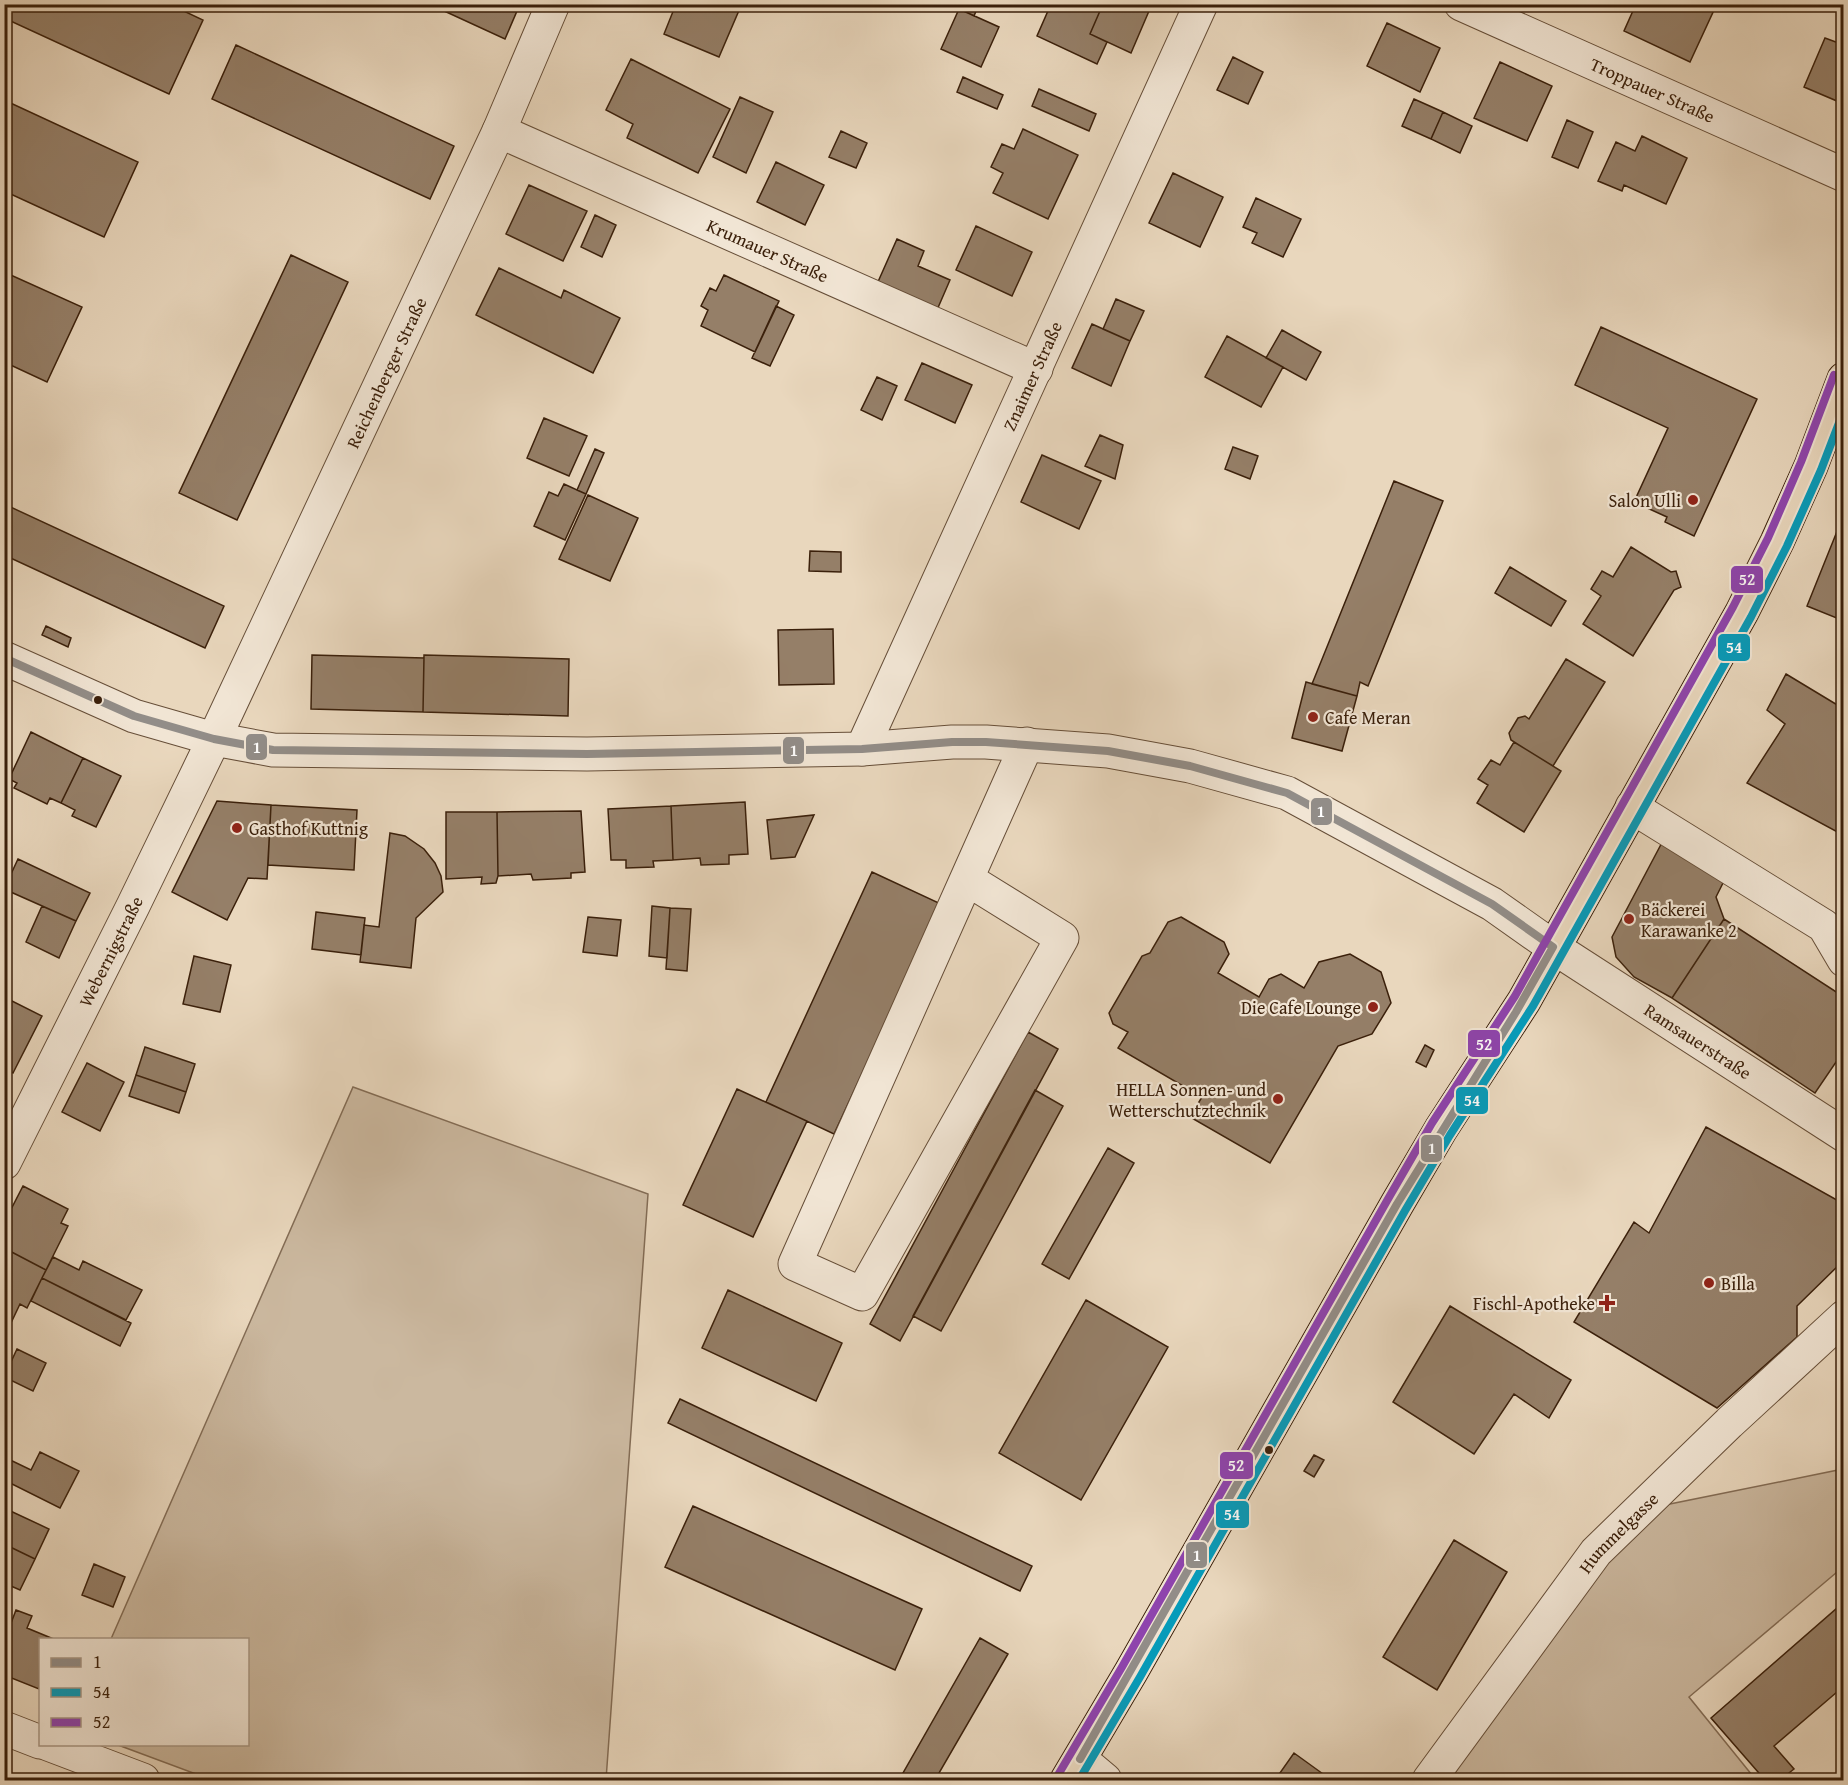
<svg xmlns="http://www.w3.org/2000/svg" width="1848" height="1785" font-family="'Gentium Book Plus',serif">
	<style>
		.green { fill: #cbb89f; stroke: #836c55; stroke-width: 1.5 }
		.building { fill: #957f68; stroke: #3b200b; stroke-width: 1.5 }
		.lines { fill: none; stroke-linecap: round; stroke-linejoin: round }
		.minor-casing { stroke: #664e38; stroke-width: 35 }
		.major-casing { stroke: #3b200b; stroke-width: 35 }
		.minor { stroke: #f1e5d4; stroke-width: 33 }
		.major { stroke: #e9d7bd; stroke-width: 33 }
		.bus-1-casing { stroke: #f1e5d4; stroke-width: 12 }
		.bus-2-casing { stroke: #f1e5d4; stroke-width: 12 }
		.bus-3-casing { stroke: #f1e5d4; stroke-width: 12 }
		.bus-1 { stroke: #928d88; stroke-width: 8 }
		.bus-2 { stroke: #069bba; stroke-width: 8 }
		.bus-3 { stroke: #8e44ad; stroke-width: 8 }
		.poi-dot { fill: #8f2418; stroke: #f1e5d4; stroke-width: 2 }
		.bus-dot { fill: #3b200b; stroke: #f1e5d4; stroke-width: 2 }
		.labels { text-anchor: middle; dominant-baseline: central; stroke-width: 4.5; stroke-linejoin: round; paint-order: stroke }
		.street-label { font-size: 18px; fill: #3b200b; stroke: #f1e5d4 }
		.poi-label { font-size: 18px; fill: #3b200b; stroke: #f1e5d4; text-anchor: end }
		.line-badge { stroke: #f1e5d4; stroke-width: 2 }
		.badge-label { font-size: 16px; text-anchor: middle; font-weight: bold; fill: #fff }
	</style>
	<rect width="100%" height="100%" fill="#e9d7bd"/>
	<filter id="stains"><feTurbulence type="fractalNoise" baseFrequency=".00333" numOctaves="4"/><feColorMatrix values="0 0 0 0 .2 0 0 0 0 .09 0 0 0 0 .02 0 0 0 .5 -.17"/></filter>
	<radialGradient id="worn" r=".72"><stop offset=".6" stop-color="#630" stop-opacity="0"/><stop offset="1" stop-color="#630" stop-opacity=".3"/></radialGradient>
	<!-- green -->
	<path class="green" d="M353 1087 648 1194 606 1780H212L118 1745 248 1744V1640L111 1639Z
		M1843 1469V1567L1689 1697 1756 1780H1449L1600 1570 1665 1505Z"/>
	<!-- building -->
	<path class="building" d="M4 4H169L203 20 169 94 4 18Z
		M429 4H520L505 39Z
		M676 4H732L740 8 719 57 664 34Z
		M950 4H979L974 16Z
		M1051 4H1103L1090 34 1107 42 1097 64 1037 36Z
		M1103 4H1152L1131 53 1090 34Z
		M1636 4H1701L1714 10 1690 62 1624 31Z
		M959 9 999 27 981 67 941 49Z
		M1387 23 1440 48 1420 92 1367 66Z
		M1825 38 1844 45V104L1804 87Z
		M236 45 454 146 430 199 212 99Z
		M1233 57 1263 72 1248 104 1217 90Z
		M631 59 730 109 698 173 627 138 633 124 606 110Z
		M1500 62 1552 86 1527 141 1474 118Z
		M963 77 1003 95 997 109 957 92Z
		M1039 89 1096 114 1089 131 1032 106Z
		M740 97 773 112 746 173 713 157Z
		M1414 99 1443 112 1431 139 1402 126Z
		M4 100 138 162 104 237 4 191Z
		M1443 112 1472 126 1460 153 1431 139Z
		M1567 120 1593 132 1578 168 1552 157Z
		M1023 129 1078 155 1048 219 993 193 1003 173 991 167 1002 144 1014 149Z
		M841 131 867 143 856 168 829 157Z
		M1642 136 1687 158 1666 204 1624 185 1622 191 1598 181 1616 142 1635 151Z
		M776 162 824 185 805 225 757 202Z
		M1173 173 1223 197 1200 247 1149 223Z
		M529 185 587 211 563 261 506 234Z
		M1256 198 1301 219 1283 257 1252 243 1257 233 1243 227Z
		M595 215 616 225 602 257 581 247Z
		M976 226 1032 252 1012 296 956 270Z
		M897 239 924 251 918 266 950 280 937 310 877 284Z
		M291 255 348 282 237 520 179 493Z
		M499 268 561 298 564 290 620 318 593 373 476 315Z
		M4 272 82 307 47 382 4 362Z
		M724 275 779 301 755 352 701 326 708 310 701 306 710 288 716 291Z
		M1116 299 1144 311 1130 341 1103 329Z
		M776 306 794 315 770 366 752 358Z
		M1092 324 1130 341 1111 386 1072 368Z
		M1601 327 1757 399 1694 536 1665 522 1667 517 1634 502 1668 428 1575 385Z
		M1282 330 1321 352 1306 380 1266 358Z
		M1227 336 1283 367 1261 407 1205 377Z
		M922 363 972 385 955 423 905 400Z
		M877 377 897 386 882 420 861 410Z
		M544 418 587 436 569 476 527 458Z
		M1100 435 1123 445 1115 479 1085 466Z
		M1233 447 1258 456 1250 479 1225 469Z
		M595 449 604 453 586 494 577 490Z
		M1042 455 1101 481 1079 529 1021 502Z
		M1394 481 1443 501 1368 686 1360 682 1357 696 1312 684Z
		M564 484 586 494 565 540 534 526 549 492 558 496Z
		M588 495 638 518 610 581 559 559Z
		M4 504 224 606 205 648 4 555Z
		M1844 514V621L1807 606Z
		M1631 547 1671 572 1676 571 1681 587 1674 590 1633 656 1583 624 1601 596 1591 589 1602 571 1613 577Z
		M810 551 841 552V572L809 571Z
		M1510 567 1566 601 1551 626 1495 593Z
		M46 626 71 638 68 647 42 635Z
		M833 629 834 684 779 685 778 630Z
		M312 655 424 658 423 712 311 709Z
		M424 655 569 659 568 716 423 712Z
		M1566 659 1605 682 1553 766 1511 740 1509 733 1518 718 1525 716 1529 719Z
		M1786 674 1844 709 1843 835 1747 783 1785 724 1767 710Z
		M1306 682 1357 696 1342 751 1292 738Z
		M31 732 83 758 61 803 50 798 47 804 14 788 17 783 9 779Z
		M1514 742 1561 771 1524 832 1477 803 1488 785 1478 779 1491 760 1500 765Z
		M83 758 121 776 96 827 72 816 75 810 61 803Z
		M217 801 271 805 267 879 248 878 227 920 172 892Z
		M745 802 748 854 729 855V864L701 865 700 858 673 860 671 806Z
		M271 805 357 810 354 870 268 865Z
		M671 806 673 860 653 861 654 867 626 868V860H611L608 809Z
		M581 811 585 872 571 873V878L533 880 531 874 498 876 497 812Z
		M446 812H497L498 876 496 883 481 884 482 877 446 879Z
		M814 815 795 857 771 859 767 820Z
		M390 833 405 836 424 849 435 863 441 876 443 892 416 918 411 968 360 962 364 925 379 927Z
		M1666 835 1729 871 1716 897 1724 919 1672 998 1634 977 1616 957 1612 937Z
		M18 859 90 893 76 921 4 889Z
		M872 872 941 904 834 1134 766 1102Z
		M42 906 76 921 59 958 26 942Z
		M652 906 670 908 667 958 649 956Z
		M670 908 691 909 687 971 666 969Z
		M316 912 365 918 361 955 312 949Z
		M588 917 621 920 617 956 583 952Z
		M1181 917 1224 942 1229 954 1218 973 1259 997 1269 979 1281 974 1304 988 1319 962 1350 954 1381 972 1391 1003 1372 1034 1338 1046 1270 1163 1190 1117 1202 1097 1118 1048 1128 1032 1113 1024 1109 1013 1142 956 1150 953 1168 922Z
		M1724 919 1844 997V1067L1836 1062 1815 1093 1672 998Z
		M194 956 231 965 220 1012 183 1004Z
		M4 997 42 1016 13 1073 4 1068Z
		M1028 1032 1058 1049 900 1341 870 1324Z
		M1425 1045 1434 1050 1426 1067 1416 1062Z
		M145 1047 195 1064 186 1092 136 1075Z
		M87 1063 124 1082 100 1131 62 1112Z
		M136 1075 186 1092 179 1113 129 1096Z
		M737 1089 807 1121 753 1237 683 1205Z
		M1035 1090 1063 1106 941 1331 913 1316Z
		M1706 1127 1844 1204V1260L1797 1306V1337L1717 1408 1574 1322 1634 1222 1649 1233Z
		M1108 1148 1134 1163 1069 1279 1042 1264Z
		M23 1186 68 1209 61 1223 68 1226 46 1270 4 1248V1223Z
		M4 1248 46 1270 27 1308 20 1304 10 1325 4 1322Z
		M53 1257 79 1270 83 1261 142 1290 126 1320 42 1278Z
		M42 1278 131 1323 120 1346 31 1301Z
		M728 1290 842 1343 816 1401 702 1348Z
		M1086 1300 1168 1347 1081 1500 999 1453Z
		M1450 1306 1571 1380 1549 1418 1514 1394 1474 1454 1393 1402Z
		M17 1349 46 1363 33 1391 4 1377Z
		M680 1399 1032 1566 1020 1591 668 1423Z
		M40 1452 79 1471 60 1508 4 1480V1457L31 1470Z
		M1314 1455 1324 1460 1314 1477 1304 1471Z
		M693 1506 922 1609 895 1670 665 1567Z
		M4 1508 49 1529 35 1559 4 1544Z
		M1454 1540 1507 1572 1437 1690 1383 1657Z
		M4 1544 35 1559 20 1590 4 1583Z
		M94 1564 125 1577 113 1607 82 1595Z
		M1844 1602V1686L1774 1746 1794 1769 1780 1780H1765L1711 1718Z
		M16 1610 32 1616 27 1628 56 1640H40L39 1689 4 1675V1630L8 1631Z
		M980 1638 1008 1654 935 1780H899Z
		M1294 1753 1330 1779 1329 1780H1275Z"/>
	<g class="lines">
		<defs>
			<g id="minor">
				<path id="s1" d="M1461 4 1844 175"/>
				<path id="s2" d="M499 131 1036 369"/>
				<path id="s3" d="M4 658 134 716 214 739 273 750 587 754 862 749 952 742H986L1108 751 1190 766 1287 793 1492 904 1553 947 1844 1135"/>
				<path id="s4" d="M862 749 1201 4"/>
				<path d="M1632 807 1824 926 1844 960"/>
				<path d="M967 879 1062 938 862 1294 795 1264 1013 775 1027 744"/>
				<path id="s5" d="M4 1163 133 906 214 739 499 131 553 4"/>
				<path d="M4 1728 40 1742"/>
				<path d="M48 1744 143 1780"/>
				<path d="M1080 1759 1105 1780"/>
				<path id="s6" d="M1429 1780 1596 1552 1729 1423 1844 1317"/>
			</g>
			<path id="major" d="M1067 1780 1131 1672 1397 1204 1441 1129 1524 1001 1742 612 1777 542 1811 466 1844 379"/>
		</defs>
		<!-- minor casing -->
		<use href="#minor" class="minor-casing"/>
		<!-- major casing -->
		<use href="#major" class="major-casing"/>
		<!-- minor -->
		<use href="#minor" class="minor"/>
		<!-- major -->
		<use href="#major" class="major"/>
		<defs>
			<path id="bus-1" d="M4 658 134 716 214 739 273 750 587 754 862 749 952 742H986L1108 751 1190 766 1287 793 1492 904 1553 947
				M1080 1759 1397 1204 1516 1012 1553 947"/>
			<path id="bus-2" d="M1079 1780 1140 1677 1406 1209 1450 1135 1533 1006 1751 617 1787 546 1821 470 1844 410"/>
			<path id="bus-3" d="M1058 1775 1122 1667 1388 1199 1432 1123 1515 996 1733 607 1768 538 1801 462 1834 375"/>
		</defs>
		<!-- bus-1 casing -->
		<use href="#bus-1" class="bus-1-casing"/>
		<!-- bus-2 casing -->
		<use href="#bus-2" class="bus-2-casing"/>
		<!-- bus-3 casing -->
		<use href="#bus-3" class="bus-3-casing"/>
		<!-- bus-1 -->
		<use href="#bus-1" class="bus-1"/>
		<!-- bus-2 -->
		<use href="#bus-2" class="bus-2"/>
		<!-- bus-3 -->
		<use href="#bus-3" class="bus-3"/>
	</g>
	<!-- markers -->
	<g class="poi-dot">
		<circle cx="1693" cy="500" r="6"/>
		<circle cx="1313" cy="717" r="6"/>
		<circle cx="237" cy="828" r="6"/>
		<circle cx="1629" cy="919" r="6"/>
		<circle cx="1373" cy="1007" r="6"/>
		<circle cx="1278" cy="1099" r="6"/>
		<circle cx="1709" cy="1283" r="6"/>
		<path d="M1604 1294h6v6h6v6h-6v6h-6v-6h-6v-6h6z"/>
	</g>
	<g class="bus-dot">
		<circle cx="98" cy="700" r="5"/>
		<circle cx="1269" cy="1450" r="5"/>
	</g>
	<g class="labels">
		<!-- street labels -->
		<g class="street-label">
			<text stroke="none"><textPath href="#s1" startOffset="210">Troppauer Straße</textPath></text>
			<text stroke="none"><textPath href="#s2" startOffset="294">Krumauer Straße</textPath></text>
			<text stroke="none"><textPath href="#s5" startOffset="878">Reichenberger Straße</textPath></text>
			<text stroke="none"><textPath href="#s4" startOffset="410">Znaimer Straße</textPath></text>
			<text stroke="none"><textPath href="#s5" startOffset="237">Webernigstraße</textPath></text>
			<text stroke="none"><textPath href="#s3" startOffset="1786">Ramsauerstraße</textPath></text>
			<text stroke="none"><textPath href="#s6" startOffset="312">Hummelgasse</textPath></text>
		</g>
		<!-- poi labels -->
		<g class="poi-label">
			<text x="1681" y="500">Salon Ulli</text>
			<text x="1325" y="717" text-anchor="start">Cafe Meran</text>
			<text x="249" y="828" text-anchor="start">Gasthof Kuttnig</text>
			<text x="1641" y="909" text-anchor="start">Bäckerei<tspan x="1641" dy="21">Karawanke 2</tspan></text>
			<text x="1361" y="1007">Die Cafe Lounge</text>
			<text x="1266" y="1089">HELLA Sonnen- und<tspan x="1266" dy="21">Wetterschutztechnik</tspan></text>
			<text x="1721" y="1283" text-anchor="start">Billa</text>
			<text x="1595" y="1303">Fischl-Apotheke</text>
		</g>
	</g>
	<g class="line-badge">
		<rect x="1730" y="565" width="34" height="29" rx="6" fill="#8e44ad"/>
		<rect x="1717" y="633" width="34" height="29" rx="6" fill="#069bba"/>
		<rect x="245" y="733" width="23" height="28" rx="6" fill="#928d88"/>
		<rect x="782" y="736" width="23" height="29" rx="6" fill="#928d88"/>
		<rect x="1310" y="797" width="23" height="29" rx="6" fill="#928d88"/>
		<rect x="1467" y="1029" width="34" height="29" rx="6" fill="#8e44ad"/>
		<rect x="1455" y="1086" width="34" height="29" rx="6" fill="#069bba"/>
		<rect x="1420" y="1134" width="23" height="29" rx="6" fill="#928d88"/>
		<rect x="1219" y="1451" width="35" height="29" rx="6" fill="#8e44ad"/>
		<rect x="1215" y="1500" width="35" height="29" rx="6" fill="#069bba"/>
		<rect x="1185" y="1541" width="23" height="28" rx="6" fill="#928d88"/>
	</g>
	<g class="badge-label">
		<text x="1747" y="585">52</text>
		<text x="1734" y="653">54</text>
		<text x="257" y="753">1</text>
		<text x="794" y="756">1</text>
		<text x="1321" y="817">1</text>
		<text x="1484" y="1050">52</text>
		<text x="1472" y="1106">54</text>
		<text x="1432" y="1154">1</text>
		<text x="1236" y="1471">52</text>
		<text x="1232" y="1520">54</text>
		<text x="1197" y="1561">1</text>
	</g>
	<!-- margin -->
	<rect width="1848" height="1785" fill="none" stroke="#e9d7bd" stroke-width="24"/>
	<rect x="6" y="6" width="1836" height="1773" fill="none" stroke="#3b200b" stroke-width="3"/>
	<rect x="12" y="12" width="1824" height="1761" fill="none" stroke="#3b200b" stroke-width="1.5"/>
	<!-- legend -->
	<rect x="39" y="1638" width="210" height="108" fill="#f1e5d4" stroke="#a89684" stroke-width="1.5"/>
	<rect x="51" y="1658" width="30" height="9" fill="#928d88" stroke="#a89684" stroke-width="1.5"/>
	<text x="93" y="1668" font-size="18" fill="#3b200b">1</text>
	<rect x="51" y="1688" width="30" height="9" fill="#069bba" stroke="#a89684" stroke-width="1.5"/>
	<text x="93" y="1698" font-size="18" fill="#3b200b">54</text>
	<rect x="51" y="1718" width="30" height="9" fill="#8e44ad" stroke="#a89684" stroke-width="1.5"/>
	<text x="93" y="1728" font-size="18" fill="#3b200b">52</text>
	<rect width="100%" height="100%" filter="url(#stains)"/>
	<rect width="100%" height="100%" fill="url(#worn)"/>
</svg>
